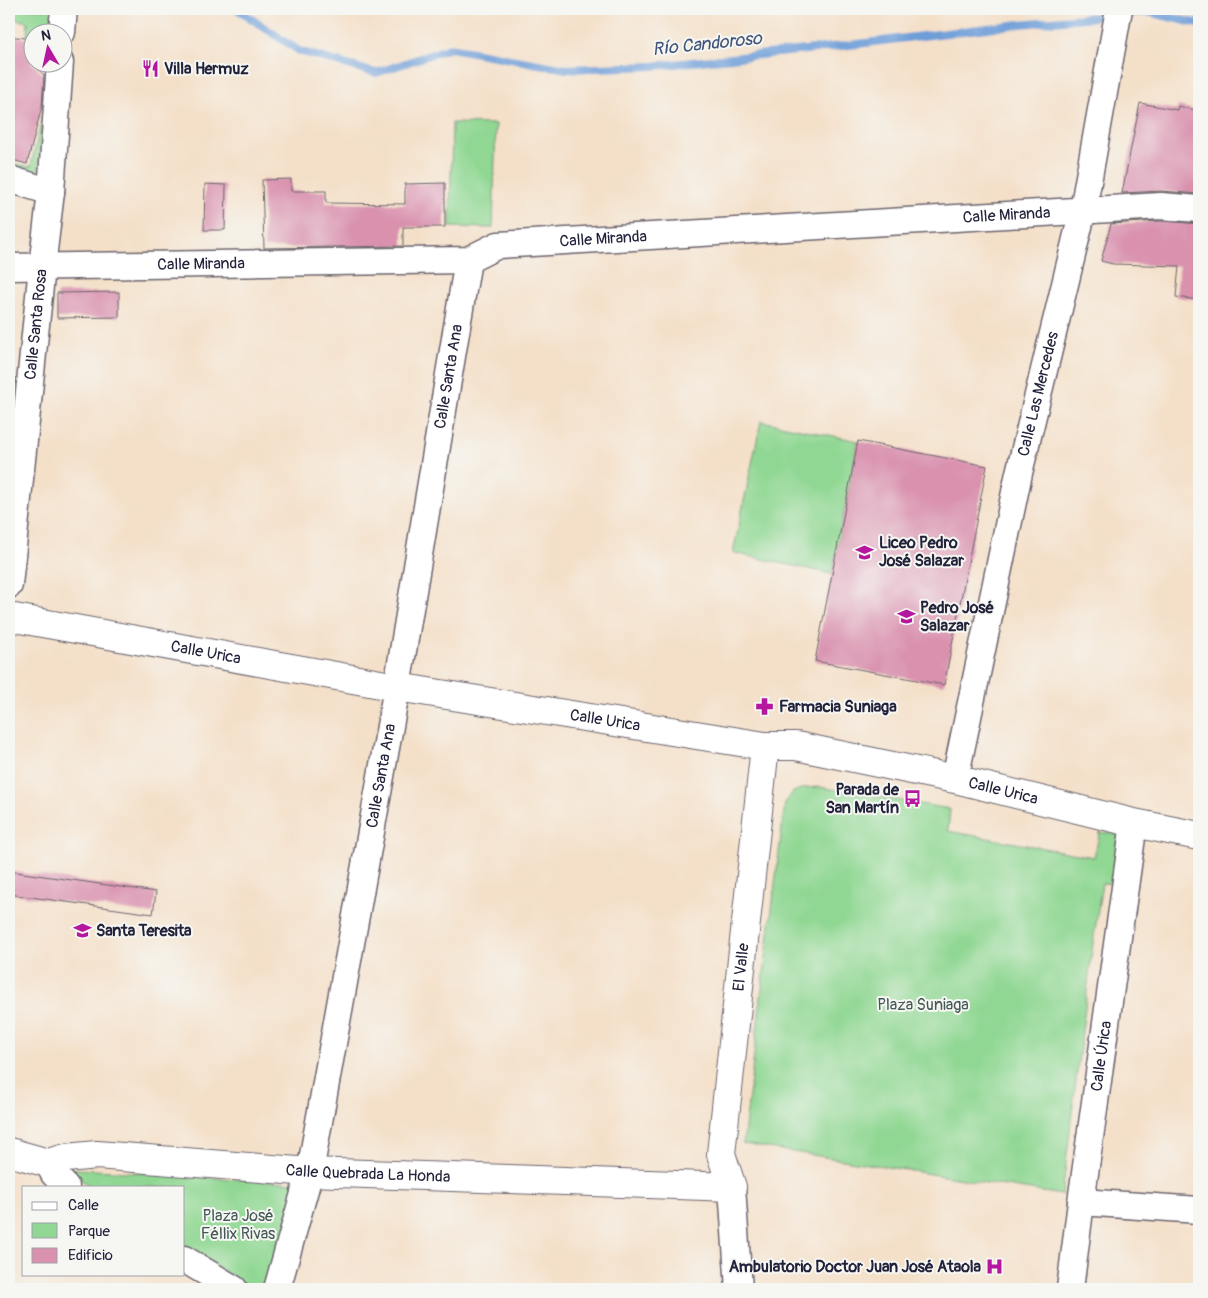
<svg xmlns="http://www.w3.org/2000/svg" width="1208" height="1298" font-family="Pangolin,sans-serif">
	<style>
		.green { fill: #8fd792; stroke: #587c66 }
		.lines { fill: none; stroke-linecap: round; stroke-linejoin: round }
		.stream { stroke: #6e9ed8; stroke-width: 8 }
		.building { fill: #d991ae }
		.minor-casing { stroke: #6c646d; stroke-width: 29 }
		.major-casing { stroke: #6c646d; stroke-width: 30 }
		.minor { stroke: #fff; stroke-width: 26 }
		.major { stroke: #fff; stroke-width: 28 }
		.labels { text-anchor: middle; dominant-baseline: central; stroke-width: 4; stroke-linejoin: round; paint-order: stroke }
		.poi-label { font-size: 16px; font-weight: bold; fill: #22223b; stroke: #f6f6f2; text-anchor: start }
		.street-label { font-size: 16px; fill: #22223b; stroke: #f6f6f2 }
		.park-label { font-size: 16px; fill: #435855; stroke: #f6f6f2 }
		.water-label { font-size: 18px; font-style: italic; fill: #40547a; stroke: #f6f6f2 }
	</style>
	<rect width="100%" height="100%" fill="#f6f6f2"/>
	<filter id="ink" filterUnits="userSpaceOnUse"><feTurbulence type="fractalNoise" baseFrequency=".02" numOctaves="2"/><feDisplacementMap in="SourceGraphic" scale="10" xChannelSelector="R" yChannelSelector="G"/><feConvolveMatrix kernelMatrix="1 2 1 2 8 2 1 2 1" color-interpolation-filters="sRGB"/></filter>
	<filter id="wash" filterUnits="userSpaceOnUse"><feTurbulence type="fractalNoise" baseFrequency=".0096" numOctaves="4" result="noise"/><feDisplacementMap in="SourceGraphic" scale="20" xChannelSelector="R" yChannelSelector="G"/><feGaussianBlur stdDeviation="1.12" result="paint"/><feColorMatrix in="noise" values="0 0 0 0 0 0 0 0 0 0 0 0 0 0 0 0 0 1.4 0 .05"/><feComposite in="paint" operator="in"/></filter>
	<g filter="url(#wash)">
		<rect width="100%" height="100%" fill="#f4e0c9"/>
		<!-- green -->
		<path class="green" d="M9 9H58L54 32H32V36L27 35 28 22 9 18Z
			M46 103 38 171 33 172 14 167 15 164 30 167 31 165Z
			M452 123 496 124 493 228 450 227Z
			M761 421 858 441 832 574 733 553Z
			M820 787 950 809 948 831 1094 857 1100 832 1127 836 1121 884 1102 883 1092 950 1062 1195 743 1144 785 803 793 792 804 788Z
			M63 1168 300 1183 269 1289H251L184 1246V1187H92Z"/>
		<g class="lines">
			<!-- stream -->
			<path class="stream" d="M237 9 299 51 376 73 450 48 566 69 654 66 825 48 1020 24 1148 12 1199 24"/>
		</g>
		<g id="blocks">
			<!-- building -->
			<path class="building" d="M9 36 32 39V53L31 62 44 75 42 106 27 164 9 159Z
				M1140 103 1177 110 1178 106 1199 111V194L1162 191 1122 193Z
				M291 179V191H326V203L405 204V184L445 183V227H403V246L264 248 262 180Z
				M205 184 226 185 225 230H204Z
				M1161 221 1199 224V300L1176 297 1179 266 1113 264 1101 261 1111 224Z
				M119 292V317L57 318V293Z
				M858 441 987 466 944 685 815 661Z
				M9 871 156 892 153 914 9 894Z"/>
		</g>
	</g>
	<g filter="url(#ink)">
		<use href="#blocks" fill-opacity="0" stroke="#6c646d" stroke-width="1"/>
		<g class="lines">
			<defs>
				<g id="minor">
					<path d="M62 32 64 9"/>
					<path d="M9 179 51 192"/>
					<path id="s1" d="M9 267 468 260 498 245 1161 206 1199 209"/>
					<path id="s2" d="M9 585 42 267 51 192 60 62"/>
					<path id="s3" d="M955 779 1019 473 1083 210 1119 9"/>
					<path d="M48 1163 54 1174 66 1187"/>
					<path d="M732 1187 739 1289"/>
					<path d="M1081 1202 1199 1210"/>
					<path d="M184 1259 234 1289"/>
					<path id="s4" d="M277 1289 310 1172 397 687 468 260"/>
					<path id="s5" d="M1070 1289 1081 1202 1134 823"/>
				</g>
				<g id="major">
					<path id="s6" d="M9 617 397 687 765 746H796L955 779 1134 823 1199 836"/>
					<path id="s7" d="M9 1152 48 1163 66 1158 97 1155 310 1172 732 1187 721 1154 765 746"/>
				</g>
			</defs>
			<!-- minor casing -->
			<use href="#minor" class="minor-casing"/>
			<!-- major casing -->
			<use href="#major" class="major-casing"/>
			<!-- minor -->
			<use href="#minor" class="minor"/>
			<!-- major -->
			<use href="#major" class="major"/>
		</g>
	</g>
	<!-- icons -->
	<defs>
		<symbol id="restaurant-bare" viewBox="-9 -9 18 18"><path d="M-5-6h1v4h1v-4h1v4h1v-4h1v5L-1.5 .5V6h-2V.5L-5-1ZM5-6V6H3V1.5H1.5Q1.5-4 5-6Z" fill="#b5179e" stroke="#f6f6f2" stroke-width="2.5" paint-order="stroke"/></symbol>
		<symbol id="school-bare" viewBox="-9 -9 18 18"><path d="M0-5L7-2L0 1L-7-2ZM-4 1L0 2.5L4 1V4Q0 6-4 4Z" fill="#b5179e" stroke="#f6f6f2" stroke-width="2.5" paint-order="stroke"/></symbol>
		<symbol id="pharmacy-bare" viewBox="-9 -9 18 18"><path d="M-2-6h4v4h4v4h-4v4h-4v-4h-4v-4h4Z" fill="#b5179e" stroke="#f6f6f2" stroke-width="2.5" paint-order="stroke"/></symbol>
		<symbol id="bus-bare" viewBox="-9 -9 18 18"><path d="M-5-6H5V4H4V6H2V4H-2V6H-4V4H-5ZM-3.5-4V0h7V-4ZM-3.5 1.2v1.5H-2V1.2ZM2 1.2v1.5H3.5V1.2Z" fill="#b5179e" stroke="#f6f6f2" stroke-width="2.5" paint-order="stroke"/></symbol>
		<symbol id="hospital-bare" viewBox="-9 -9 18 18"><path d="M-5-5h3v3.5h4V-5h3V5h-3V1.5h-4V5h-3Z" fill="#b5179e" stroke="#f6f6f2" stroke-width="2.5" paint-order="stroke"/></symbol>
	</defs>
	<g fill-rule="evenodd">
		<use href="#restaurant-bare" x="138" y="56" width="25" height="25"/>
		<use href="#school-bare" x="852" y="540" width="25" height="25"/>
		<use href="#school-bare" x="894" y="604" width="25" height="25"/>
		<use href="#pharmacy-bare" x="752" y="694" width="25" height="25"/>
		<use href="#bus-bare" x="900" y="786" width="25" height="25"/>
		<use href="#school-bare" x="70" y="918" width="25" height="25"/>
		<use href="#hospital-bare" x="982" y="1254" width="25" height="25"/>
	</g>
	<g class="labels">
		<!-- poi labels -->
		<g class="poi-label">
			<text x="164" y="69">Villa Hermuz</text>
			<text x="879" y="543">Liceo Pedro<tspan x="879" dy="18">José Salazar</tspan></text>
			<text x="920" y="608">Pedro José<tspan x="920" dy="18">Salazar</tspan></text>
			<text x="779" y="707">Farmacia Suniaga</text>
			<text x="899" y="790" text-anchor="end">Parada de<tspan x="899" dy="18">San Martín</tspan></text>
			<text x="96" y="931">Santa Teresita</text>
			<text x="981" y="1267" text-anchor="end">Ambulatorio Doctor Juan José Ataola</text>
		</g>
		<!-- street labels -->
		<g class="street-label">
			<text stroke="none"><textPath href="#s1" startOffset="1002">Calle Miranda</textPath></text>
			<text stroke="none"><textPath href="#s1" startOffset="598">Calle Miranda</textPath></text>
			<text stroke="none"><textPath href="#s1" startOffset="192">Calle Miranda</textPath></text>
			<text stroke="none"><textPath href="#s2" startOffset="262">Calle Santa Rosa</textPath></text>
			<text stroke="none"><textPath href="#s4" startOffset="929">Calle Santa Ana</textPath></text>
			<text stroke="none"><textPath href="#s3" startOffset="394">Calle Las Mercedes</textPath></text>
			<text stroke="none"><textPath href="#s6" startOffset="200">Calle Urica</textPath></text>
			<text stroke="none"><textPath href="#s6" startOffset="605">Calle Urica</textPath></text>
			<text stroke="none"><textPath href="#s4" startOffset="524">Calle Santa Ana</textPath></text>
			<text stroke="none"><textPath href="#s6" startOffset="1010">Calle Urica</textPath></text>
			<text stroke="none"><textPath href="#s7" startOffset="949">El Valle</textPath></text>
			<text stroke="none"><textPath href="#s5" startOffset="235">Calle Úrica</textPath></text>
			<text stroke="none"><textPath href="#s7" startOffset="362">Calle Quebrada La Honda</textPath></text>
		</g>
		<!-- park labels -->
		<g class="park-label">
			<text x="923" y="1005">Plaza Suniaga</text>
			<text x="238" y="1216">Plaza José<tspan x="238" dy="18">Féllix Rivas</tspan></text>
		</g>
		<!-- water labels -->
		<g class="water-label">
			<text transform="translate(707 44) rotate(-6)">Río Candoroso</text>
		</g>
	</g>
	<!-- margin -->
	<rect width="1208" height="1298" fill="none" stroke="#f6f6f2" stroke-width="30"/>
	<!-- legend -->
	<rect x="22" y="1186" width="162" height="90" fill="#f6f6f2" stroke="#a1a1a9"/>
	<rect x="32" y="1202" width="25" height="8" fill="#ffffff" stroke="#a1a1a9"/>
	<text x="68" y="1210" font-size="15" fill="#22223b">Calle</text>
	<rect x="32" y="1223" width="25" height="15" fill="#8fd792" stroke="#a1a1a9"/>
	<text x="68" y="1236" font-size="15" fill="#22223b">Parque</text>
	<rect x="32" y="1248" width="25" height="15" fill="#d991ae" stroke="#a1a1a9"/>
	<text x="68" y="1260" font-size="15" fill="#22223b">Edificio</text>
	<!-- north arrow -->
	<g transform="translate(48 48) rotate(351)"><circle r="24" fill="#f6f6f2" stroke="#a1a1a9"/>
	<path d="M0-4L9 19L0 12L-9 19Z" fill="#b5179e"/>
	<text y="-8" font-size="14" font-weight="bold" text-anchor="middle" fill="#22223b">N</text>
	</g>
</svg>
